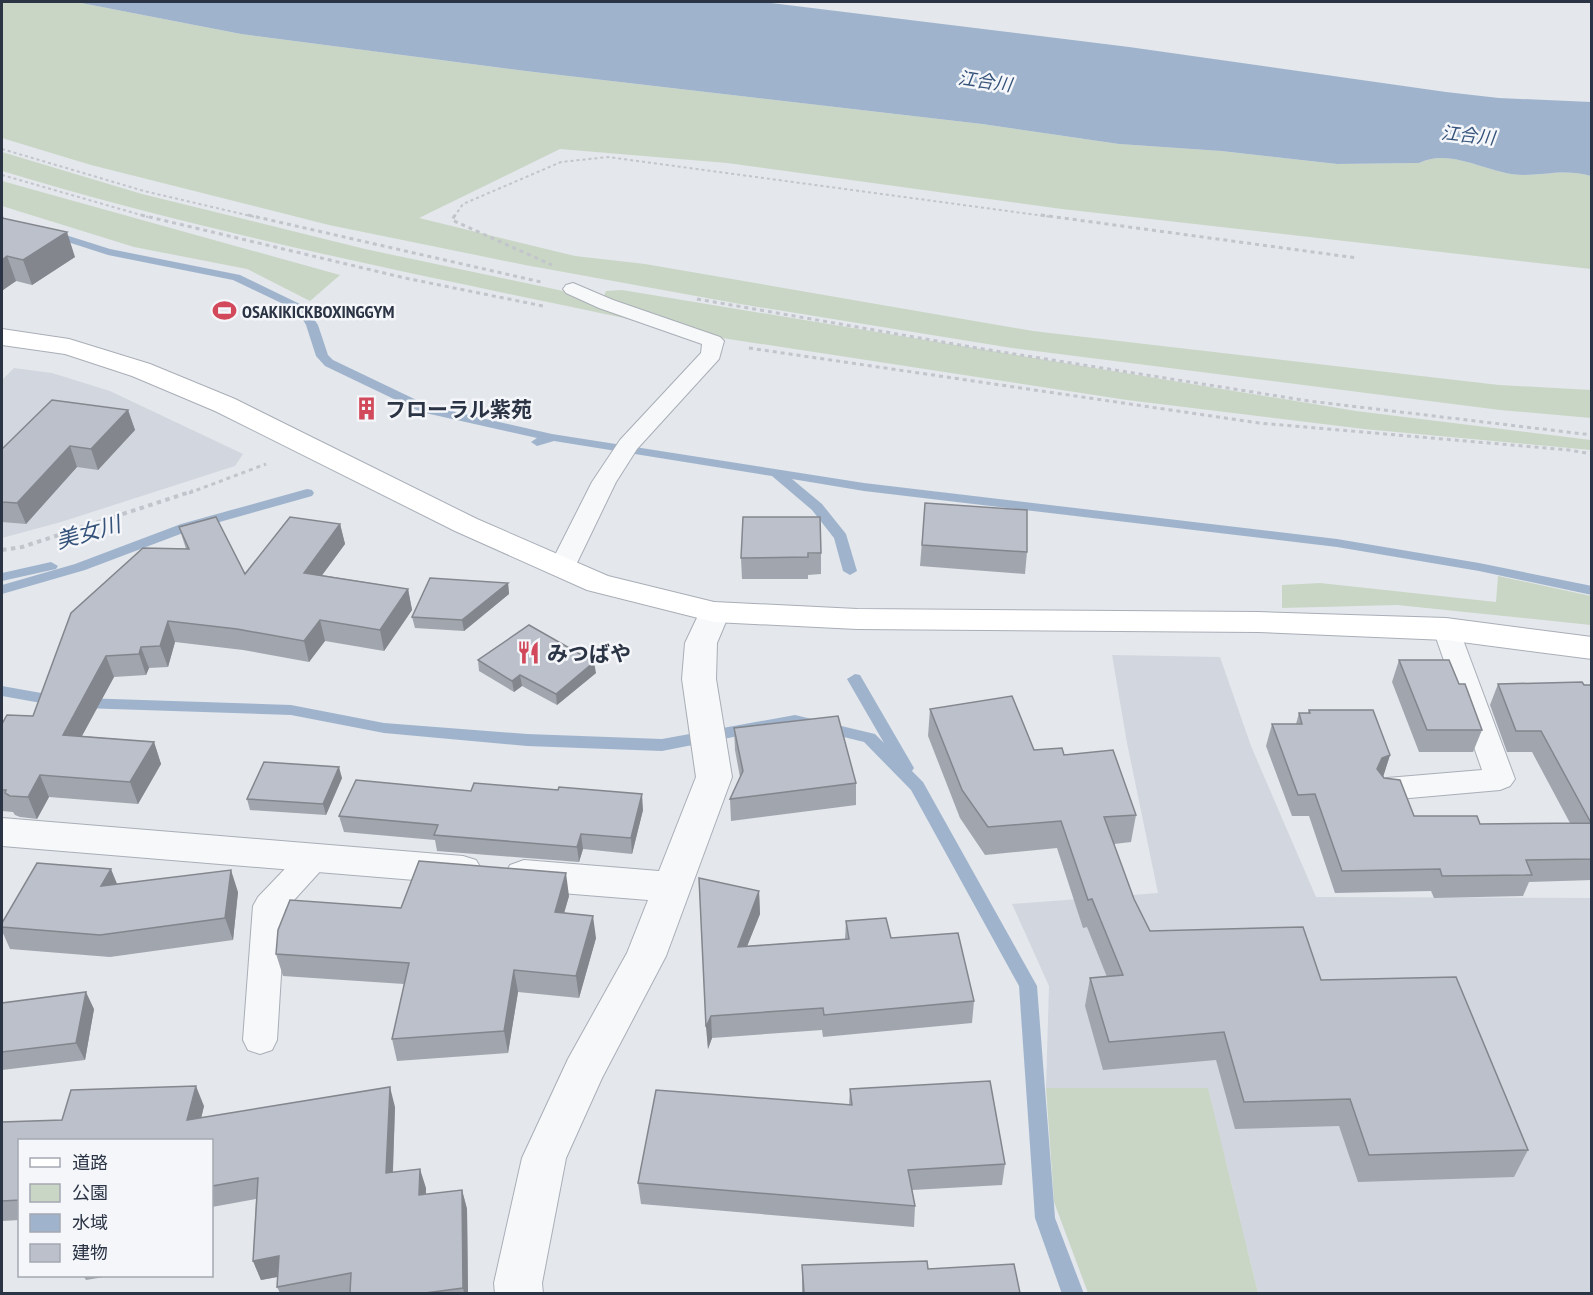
<svg xmlns="http://www.w3.org/2000/svg" width="1593" height="1295" font-family="'PT Sans Narrow','Noto Sans JP',sans-serif">
	<style>
		.built { fill: #d2d6de }
		.green { fill: #c9d6c5 }
		.water { fill: #9fb4cc }
		.lines { fill: none; stroke-linecap: round; stroke-linejoin: round }
		.stream { fill: #9fb4cc; fill-rule: evenodd }
		.lane-casing { stroke: #a9aeb7; stroke-width: 2 }
		.street-casing { stroke: #a9aeb7; stroke-width: 2 }
		.secondary-casing { stroke: #a9aeb7; stroke-width: 2 }
		.path-far2 { stroke: #c2c5cb; stroke-width: 2; stroke-dasharray: 3 3; stroke-linecap: butt }
		.path-far1 { stroke: #c2c5cb; stroke-width: 3; stroke-dasharray: 4 4; stroke-linecap: butt }
		.path { stroke: #c2c5cb; stroke-width: 4; stroke-dasharray: 4.5 4.5; stroke-linecap: butt }
		.lane { fill: #f7f8fa; fill-rule: evenodd }
		.street { fill: #f7f8fa; fill-rule: evenodd }
		.secondary { fill: #fff; fill-rule: evenodd }
		.wall { fill: #a1a5ae }
		.shaded-wall { fill: #83868d }
		.building { fill: #bbc0ca; stroke: #83868d; stroke-width: 1.5 }
		.labels { text-anchor: middle; dominant-baseline: central; stroke-width: 5; stroke-linejoin: round; paint-order: stroke }
		.far-water-label { font-size: 18px; font-style: italic; fill: #34527a; stroke: #f4f6f9 }
		.far-poi-label { font-size: 18px; font-weight: bold; fill: #2b3445; stroke: #f4f6f9; text-anchor: start }
		.poi-label { font-size: 21px; font-weight: bold; fill: #2b3445; stroke: #f4f6f9; text-anchor: start }
		.water-label { font-size: 22px; font-style: italic; fill: #34527a; stroke: #f4f6f9 }
	</style>
	<rect width="100%" height="100%" fill="#e4e7ec"/>
	<!-- built -->
	<path class="built" d="M14 368 52 373 110 391 243 454 235 466 61 522 2 538V380Z
		M1112 655 1220 657 1251 746 1316 897 1591 898V1293H1258L1208 1089 1046 1088 1049 986 1012 904 1158 893 1127 743Z"/>
	<!-- green -->
	<path class="green" d="M2 2H76L241 34 534 72 982 124 1119 144 1221 151 1337 164 1419 163C1452 147 1489 175 1523 175 1547 175 1567 169 1591 176V269L1062 209 727 163 560 149 419 218 575 256 645 264 1033 331 1499 385 1591 390V418L1500 410 1012 348 740 304 525 265 329 225 91 165 2 138Z
		M2 152 142 194 365 249 568 292 638 321C425 276 210 234 2 171Z
		M2 181 340 275 310 301 247 269 134 247 2 206Z
		M622 290 1356 411 1591 440V450L1364 429 1127 400 722 338 604 296 606 291Z
		M1498 576 1591 596V625L1397 605 1282 608V585L1320 583 1496 602Z
		M1046 1088H1208L1258 1293H1088L1054 1202Z"/>
	<!-- water -->
	<path class="water" d="M76 2H763L1129 47 1446 92 1499 98 1591 102V176C1565 169 1548 175 1523 175 1489 175 1452 147 1419 163L1337 164 1221 151 1119 144 982 124 534 72 241 34Z"/>
	<g class="lines">
		<!-- stream -->
		<path class="stream" d="M50 230 110 249 240 275 306 307 318 325 328 355 333 360 429 406 552 434 864 483 1337 539 1479 563 1592 586V595L1479 571 1337 547 864 491 792 479 822 504 846 534 857 571 850 575 843 571 834 538 812 510 772 476 554 441 537 446 531 442 537 438 421 412 325 366 316 356 306 325 298 311 233 280 108 255 46 235V231Z
			M307 489 312 490 314 493 312 496 191 530 85 570 2 594V585L75 564 181 524Z
			M51 562 58 566 56 569 2 581V573Z
			M855 674 860 675 914 768 912 771 923 782 1037 986 1055 1218 1084 1294H1062L1035 1218 1019 986 911 790 864 742 795 725 662 751 527 746 384 733 291 715 82 708 76 707 74 703 76 699 82 698 291 705 384 723 527 734 662 739 795 715 875 734 884 743 847 679Z
			M2 686 58 696 64 697 66 701 64 705 58 706 2 696Z"/>
		<defs>
			<path id="lane" d="M573 283 613 300 720 337 724 341 719 359 637 449 616 482 575 567 571 573 562 575 553 573 549 567 592 482 620 440 701 353 702 344 599 308 566 293 563 289 566 285Z
				M1446 620 1455 623 1459 629 1515 779 1510 786 1500 790 1387 800 1377 797 1372 789 1377 781 1387 778 1482 770 1433 629 1437 623Z
				M314 846 325 850 329 858 325 866 285 910 277 1040 272 1050 260 1054 248 1050 243 1040 253 906 258 897 303 850Z"/>
			<path id="street" d="M714 602 725 605 730 612 717 643 716 679 732 777 666 956 602 1078 566 1158 542 1283 543 1294H495L494 1283 522 1158 568 1059 627 953 648 900 524 890 510 885 505 875 510 865 524 860 659 871 696 777 682 679 685 643 703 605Z
				M2 818 463 856 476 860 482 870 476 880 463 884 2 846Z"/>
			<path id="secondary" d="M2 329 69 339 150 364 235 399 477 519 608 576 714 602 857 609 1258 612 1446 618 1592 637V659L1446 640 1258 632 857 629 714 622 587 590 455 531 215 411 132 376 65 354 2 345Z"/>
		</defs>
		<!-- lane casing -->
		<use href="#lane" class="lane-casing"/>
		<!-- street casing -->
		<use href="#street" class="street-casing"/>
		<!-- secondary casing -->
		<use href="#secondary" class="secondary-casing"/>
		<!-- path-far2 -->
		<path class="path-far2" d="M2 149 144 191 255 217
			M2 175 148 217
			M454 217 463 204 561 162 608 157 1052 217"/>
		<!-- path-far1 -->
		<path class="path-far1" d="M141 215 405 278 543 306
			M248 215 541 282
			M455 215 452 220 552 265
			M1041 215 1357 258
			M697 299 977 348 1309 401 1592 435
			M749 348 1259 423 1569 450 1592 454
			M189 493 266 464"/>
		<!-- path -->
		<path class="path" d="M2 550 22 547 193 491"/>
		<!-- lane -->
		<use href="#lane" class="lane"/>
		<!-- street -->
		<use href="#street" class="street"/>
		<!-- secondary -->
		<use href="#secondary" class="secondary"/>
	</g>
	<!-- wall -->
	<path class="wall" d="M2 213 4 219 75 257 32 285 16 281 3 290 2 289Z
		M128 410 135 430 98 470 77 467 26 524 2 522V449Z
		M925 503 1027 552 1025 574 920 566Z
		M340 524 345 544 322 575 408 589 412 610 384 651 325 641 309 662 243 650 175 642 168 667 149 668 146 675 114 677 82 736 154 742 161 764 138 804 49 797 37 819 20 817 15 815 13 812 2 811V721L33 716 186 549 179 527 245 574Z
		M821 553V574L808 575V579H742L741 558Z
		M508 583 509 594 464 631 415 628 412 617Z
		M478 660 596 673 557 705 522 686 514 692 479 671Z
		M1399 660 1459 684 1482 730 1473 752H1419L1392 682Z
		M1498 684 1592 685V880L1529 882 1523 896 1434 898 1431 891 1335 893 1309 816H1292L1266 746 1272 724H1296L1299 713H1308L1309 710 1390 755 1383 777 1414 816 1480 824 1570 823 1532 752H1507L1490 705Z
		M930 709 1034 750 1064 755 1136 815 1131 842 1114 844 1134 899 1150 931 1321 980 1528 1150 1514 1177 1358 1182 1339 1126 1235 1129 1216 1060 1103 1070 1085 1006 1090 978 1107 977 1087 927 1083 928 1057 848 985 855 960 818 928 736Z
		M734 728 856 783V805L731 821 730 799 740 777 735 750Z
		M342 778 326 815 250 810 247 799Z
		M643 810 632 854 583 849 579 862 437 851 435 840 344 832 339 816Z
		M699 878 759 891 760 914 747 946 845 939 846 921 891 938 974 1001 972 1023 823 1037 822 1030 712 1038 708 1049Z
		M117 884 238 892 233 940 110 957 10 949 2 931V923Z
		M569 896 564 913 596 938 579 998 518 992 508 1053 397 1061 392 1039 404 984 283 976 276 954 401 908Z
		M2 1003 94 1009 85 1060 2 1070Z
		M850 1089 1005 1164 1002 1185 912 1190 915 1206 914 1227 641 1204 638 1183 849 1105Z
		M204 1106 201 1118 395 1107 393 1172 426 1188V1195L462 1190 467 1209 468 1293H280L277 1287 278 1277 261 1280 253 1261 256 1199 212 1207V1140H20V1220L2 1221V1122L62 1120Z
		M802 1265 928 1269 1020 1293H802Z
		M83 1275H116L86 1280Z"/>
	<!-- shaded-wall -->
	<path class="shaded-wall" d="M67 232 75 257 32 285 23 260Z
		M7 256 16 281 3 290 2 287V260Z
		M128 410 135 430 98 470 91 449Z
		M70 446 77 467 26 524 17 503Z
		M340 524 345 544 309 593 304 573Z
		M508 583 509 594 464 631 462 620Z
		M408 589 412 610 384 651 380 630Z
		M320 620 325 641 309 662 304 641Z
		M168 621 175 642 168 667 160 646Z
		M141 647 149 668 146 675 139 654Z
		M106 656 114 677 71 756 63 735Z
		M594 662 596 673 557 705 556 694Z
		M520 675 522 686 514 692 512 681Z
		M154 742 161 764 138 804 130 782Z
		M1390 755 1383 777 1377 769 1382 758Z
		M339 767 342 778 326 815 323 804Z
		M40 775 49 797 37 819 28 797Z
		M642 794 643 810 632 854 631 838Z
		M581 834 583 849 579 862 577 847Z
		M111 869 120 891 101 886Z
		M231 870 238 892 233 940 225 918Z
		M566 873 569 896 558 934 555 912Z
		M759 891 760 914 738 969V947Z
		M593 916 596 938 579 998 576 976Z
		M514 970 518 992 508 1053 504 1031Z
		M86 992 94 1009 85 1060 76 1043Z
		M711 1016 712 1038 708 1049 706 1027Z
		M196 1086 204 1106 196 1140 187 1120Z
		M390 1087 395 1107 392 1193 386 1173Z
		M420 1169 426 1188 425 1215 419 1195Z
		M462 1190 467 1209 468 1293H464L463 1288Z
		M279 1256 287 1275 261 1280 253 1261Z"/>
	<!-- building -->
	<path class="building" d="M2 218 67 232 23 260 7 256 2 260Z
		M52 400 128 410 91 449 70 446 17 503 2 502V449Z
		M925 503 1027 510V552L922 545Z
		M216 517 245 574 290 517 340 524 304 573 408 589 380 630 320 620 304 641 237 629 168 621 160 646 141 647 139 654 106 656 63 735 154 742 130 782 40 775 28 797 10 796 5 793 6 790H2V721L3 722 7 715 33 716 71 613 143 548 189 549 179 527Z
		M743 517H820L821 553H808V557L741 558Z
		M430 578 508 583 462 620 412 617Z
		M529 625 594 662 556 694 520 675 512 681 478 660Z
		M1399 660H1449L1459 684H1465L1482 730H1427Z
		M1582 682 1584 685H1592V859L1526 860 1532 875 1442 876 1440 869 1342 871 1315 794 1298 795 1272 724H1302L1299 713H1310L1309 710H1373L1390 755 1382 758 1377 769 1384 778 1400 780 1414 816H1477L1480 824 1591 823 1541 731H1516L1498 684Z
		M1012 696 1034 750 1062 748 1064 755 1113 750 1136 815 1104 817 1134 899 1150 931 1303 927 1321 980 1456 977 1528 1150 1369 1155 1350 1099 1244 1102 1224 1032 1109 1042 1090 978 1123 975 1092 899 1088 900 1061 821 988 827 962 790 930 709Z
		M838 716 856 783 730 799 743 771 734 728Z
		M264 762 339 767 323 804 247 799Z
		M356 780 471 791 474 783 558 790 559 787 642 794 631 838 581 834 577 847 434 835 438 825 339 816Z
		M419 861 566 873 555 912 593 916 576 976 514 970 504 1031 392 1039 409 963 276 954 278 930 290 900 401 908Z
		M37 863 111 869 101 886 231 870 225 918 100 935 2 927V923Z
		M699 878 759 891 738 947 849 939 846 921 886 918 891 938 958 933 974 1001 824 1015 823 1008 711 1016 706 1027Z
		M86 992 76 1043 2 1052V1003Z
		M990 1081 1005 1164 908 1170 915 1206 638 1183 656 1090 852 1105 850 1089Z
		M196 1086 187 1120 390 1087 386 1173 420 1169 419 1195 462 1190 463 1288 425 1293H350L351 1273 277 1287 279 1256 253 1261 258 1178 212 1186V1140H20V1200L2 1201V1122L62 1120 71 1090Z
		M927 1261 928 1269 1014 1264 1020 1293H804L802 1265Z"/>
	<!-- icons -->
	<defs>
		<symbol id="stadium-bare" viewBox="-9 -9 18 18"><path d="M0-5a6.5 5 0 1 0 0 10a6.5 5 0 1 0 0-10ZM-3.5-1.8h7v3.6h-7Z" fill="#d1495b" stroke="#f4f6f9" stroke-width="2.5" paint-order="stroke"/></symbol>
		<symbol id="building-bare" viewBox="-9 -9 18 18"><path d="M-4-6H4V6H1V3H-1V6H-4ZM-2.5-4.3h1.7v1.8h-1.7ZM.8-4.3h1.7v1.8H.8ZM-2.5-1h1.7V.8h-1.7ZM.8-1h1.7V.8H.8Z" fill="#d1495b" stroke="#f4f6f9" stroke-width="2.5" paint-order="stroke"/></symbol>
		<symbol id="restaurant-bare" viewBox="-9 -9 18 18"><path d="M-5-6h1v4h1v-4h1v4h1v-4h1v5L-1.5 .5V6h-2V.5L-5-1ZM5-6V6H3V1.5H1.5Q1.5-4 5-6Z" fill="#d1495b" stroke="#f4f6f9" stroke-width="2.5" paint-order="stroke"/></symbol>
	</defs>
	<g fill-rule="evenodd">
		<use href="#stadium-bare" x="208" y="294" width="33" height="33"/>
		<use href="#building-bare" x="350" y="392" width="33" height="33"/>
		<use href="#restaurant-bare" x="512" y="636" width="33" height="33"/>
	</g>
	<g class="labels">
		<!-- far-water labels -->
		<g class="far-water-label">
			<text transform="translate(985 81) rotate(8)">江合川</text>
			<text transform="translate(1468 135) rotate(6)">江合川</text>
		</g>
		<!-- far-poi labels -->
		<g class="far-poi-label">
			<text x="242" y="311">OSAKIKICKBOXINGGYM</text>
		</g>
		<!-- poi labels -->
		<g class="poi-label">
			<text x="385" y="409">フローラル紫苑</text>
			<text x="547" y="653">みつばや</text>
		</g>
		<!-- water labels -->
		<g class="water-label">
			<text transform="translate(88 532) rotate(-16)">美女川</text>
		</g>
	</g>
	<!-- border -->
	<rect width="1593" height="1295" fill="none" stroke="#2b3445" stroke-width="6"/>
	<!-- legend -->
	<rect x="18" y="1139" width="195" height="138" fill="#f4f6f9" stroke="#a4a8b1" stroke-width="1.5"/>
	<rect x="30" y="1158" width="30" height="9" fill="#ffffff" stroke="#a4a8b1" stroke-width="1.5"/>
	<text x="72" y="1169" font-size="18" fill="#2b3445">道路</text>
	<rect x="30" y="1184" width="30" height="18" fill="#c9d6c5" stroke="#a4a8b1" stroke-width="1.5"/>
	<text x="72" y="1199" font-size="18" fill="#2b3445">公園</text>
	<rect x="30" y="1214" width="30" height="18" fill="#9fb4cc" stroke="#a4a8b1" stroke-width="1.5"/>
	<text x="72" y="1229" font-size="18" fill="#2b3445">水域</text>
	<rect x="30" y="1244" width="30" height="18" fill="#bbc0ca" stroke="#a4a8b1" stroke-width="1.5"/>
	<text x="72" y="1259" font-size="18" fill="#2b3445">建物</text>
</svg>
